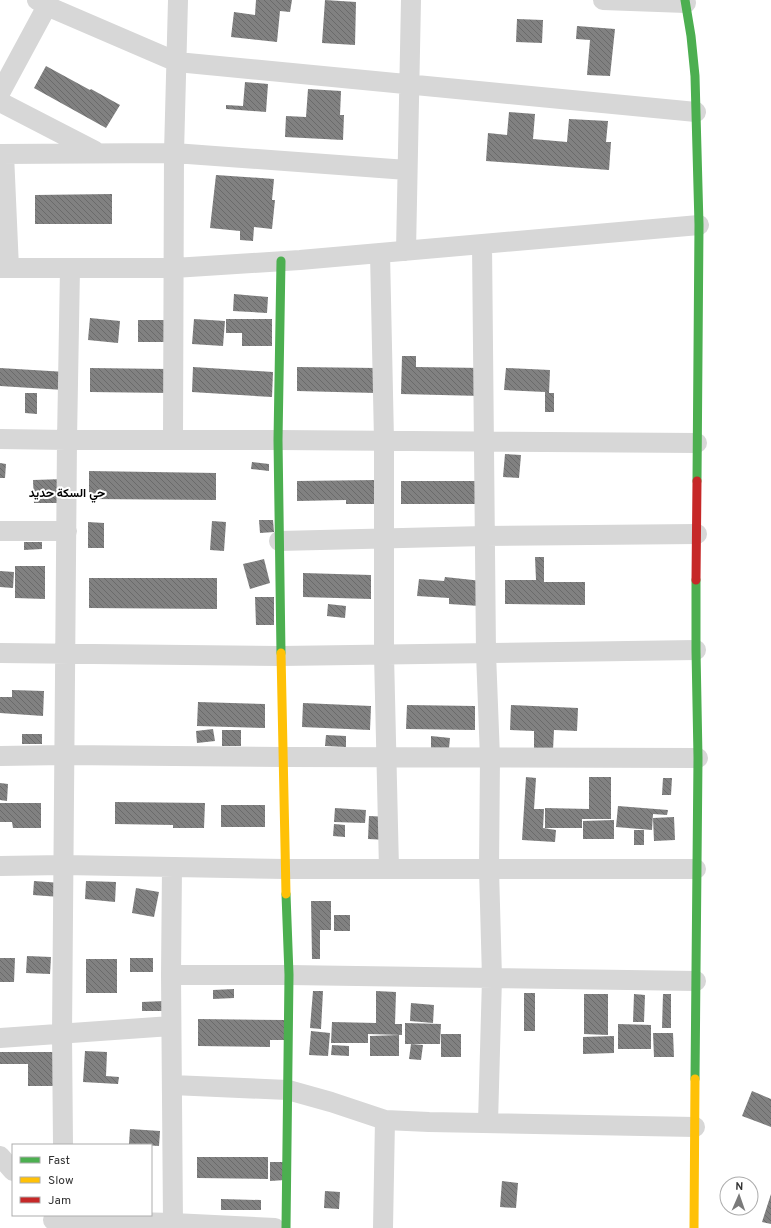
<svg xmlns="http://www.w3.org/2000/svg" width="771" height="1228" font-family="Overpass,Vazirmatn,sans-serif">
	<style>
		.building { fill: url(#building-back-hatch) }
		.lines { fill: none; stroke-linecap: round; stroke-linejoin: round }
		.street { stroke: #d7d7d7; stroke-width: 20 }
		.fast { stroke: #4caf50; stroke-width: 9 }
		.slow { stroke: #ffc107; stroke-width: 9 }
		.jam { stroke: #c62828; stroke-width: 9 }
		.labels { text-anchor: middle; dominant-baseline: central; stroke-width: 4; stroke-linejoin: round; paint-order: stroke }
		.neighbourhood-label { font-size: 12px; font-weight: bold; fill: #000; stroke: #fff }
	</style>
	<defs>
		<pattern id="building-back-hatch" width="6" height="6" patternUnits="userSpaceOnUse"><rect width="6" height="6" fill="#818181"/><path d="M-1 5l2 2M0 0l6 6M5-1l2 2" fill="none" stroke="#6a6a6a"/></pattern>
	</defs>
	<rect width="100%" height="100%" fill="#fff"/>
	<!-- building -->
	<path class="building" d="M256 0H292L290 12 280 11 277 42 231 37 234 12 255 15Z
		M325 0 356 2 355 45 322 43Z
		M517 19 543 20 542 43 516 42Z
		M577 26 615 29 610 76 587 75 590 40 576 39Z
		M46 66 90 90 91 89 120 105 106 128 34 88Z
		M245 82 268 84 266 112 226 109V105L243 106Z
		M308 89 341 91 340 115H344L343 140 285 137 286 116 306 117Z
		M509 112 535 114 533 139 567 142 569 119 608 121 606 142H611L609 170 486 161 488 133 507 135Z
		M216 175 274 179 272 200H275L272 229 254 227 253 241 240 240V231L210 228Z
		M112 194V224H35V195Z
		M234 294 268 297 267 313 233 311Z
		M90 318 120 321 118 343 88 340Z
		M194 319 225 321 223 346 192 344Z
		M226 319H272V346H242V333H226Z
		M138 320H169V342H138Z
		M402 356H416V367L482 368 481 396 401 394Z
		M193 367 273 372 272 397 192 392Z
		M297 367 376 368V393L297 391Z
		M0 368 66 372 64 390 0 386Z
		M90 368 169 369V393L90 392Z
		M506 368 550 370 549 393H554V412H545V392L504 390Z
		M25 393H37V414L25 413Z
		M505 454 521 455 519 478 503 477Z
		M252 462 269 464V471L251 469Z
		M0 463 6 464 5 478H0Z
		M89 471 216 473V500L89 499Z
		M65 479V503H34L33 480Z
		M377 480V504H346V500L297 501V481Z
		M401 481H481V504H401Z
		M259 520H273L274 532 260 533Z
		M212 521 226 522 224 551 210 550Z
		M88 522 104 523V548H88Z
		M24 542H42V549L24 550Z
		M535 557H544V582H585V605L505 604V580H536Z
		M264 559 270 583 250 589 243 564Z
		M15 566H45V599L15 598Z
		M0 571 14 572 13 588 0 587Z
		M303 573 371 575V599L303 597Z
		M445 577 482 581 480 606 449 604V598L417 596 419 579 444 581Z
		M89 578H217V609L89 608Z
		M255 597H274V625H256Z
		M328 604 346 606 345 618 327 616Z
		M12 690 44 691 43 716 0 713V697H12Z
		M198 702 265 704V728L197 726Z
		M303 703 371 706 370 730 302 727Z
		M407 705 475 706V730L406 729Z
		M511 705 578 708 577 731 554 730 553 750 534 749V731L510 730Z
		M213 729 215 741 197 743 196 731Z
		M222 730H241V746H222Z
		M22 734H42V744H22Z
		M326 735 346 736V747L325 746Z
		M431 736 450 738 449 748H431Z
		M526 777 536 778 534 809H544L543 828 556 830 555 842 522 840Z
		M589 777H611V819H582V828H545V808L589 809Z
		M663 778H672L671 795H662Z
		M0 783 8 784 7 801 0 800Z
		M115 802 205 803 204 828H173V825L115 824Z
		M0 803H41V828H13L12 822H0Z
		M221 805H265V827H221Z
		M618 806 668 810 667 815 653 814 652 830 616 827Z
		M335 808 366 810 365 823 334 822Z
		M369 816 389 817 388 840 368 839Z
		M674 817 675 840 654 841 653 818Z
		M614 820V839H583V821Z
		M334 824 345 825V837L333 836Z
		M634 830H644V845H634Z
		M34 881 61 883 60 897 33 895Z
		M86 881 116 882 115 902 85 899Z
		M136 888 159 892 154 917 132 913Z
		M311 901H331V930H320V959H312Z
		M334 915H350V931H334Z
		M27 956 51 957 50 974 26 973Z
		M0 958H15L14 982H0Z
		M130 958H153V972H130Z
		M86 959H117V993H86Z
		M234 989V998L213 999V990Z
		M313 991H323L321 1029 310 1028Z
		M376 991 396 992 395 1024H402V1035L368 1034V1043H331L332 1022 376 1023Z
		M524 993H535V1031H524Z
		M584 994H608V1035L584 1034Z
		M634 994 645 995 644 1022H633Z
		M663 994H671V1028H662Z
		M164 1001V1011H142V1002Z
		M411 1003 434 1005 433 1023 410 1021Z
		M198 1019 286 1020 285 1040H270V1047L198 1046Z
		M405 1023 441 1024 440 1044H405Z
		M618 1024 651 1025V1049H618Z
		M311 1031 330 1033 328 1056 309 1055Z
		M653 1033H673L674 1057H654Z
		M441 1034H461V1057H441Z
		M399 1035V1056H370V1036Z
		M614 1036V1053L583 1054V1037Z
		M411 1044 423 1045 421 1060 409 1059Z
		M332 1045 349 1046V1056L331 1055Z
		M85 1051 107 1052 106 1076 119 1077 118 1084 83 1082Z
		M0 1052H59L56 1086H28V1064H0Z
		M752 1091 771 1099V1127L742 1116Z
		M130 1129 160 1131 159 1146 129 1144Z
		M197 1157H268V1179L197 1178Z
		M270 1162H285V1180L270 1181Z
		M502 1181 518 1183 516 1208 500 1207Z
		M325 1191 340 1192 339 1209 324 1208Z
		M771 1194V1224L762 1222Z
		M221 1199 261 1200V1210H221Z"/>
	<g class="lines">
		<!-- street -->
		<path class="street" d="M37 0 47 6 177 62 696 112
			M603 0 686 3
			M0 93 47 6
			M0 102 95 151
			M0 154 174 153 407 170
			M4 154 9 268
			M482 244 486 653 490 758 489 869 492 978 488 1123
			M406 251 411 0
			M380 253 384 440V654L389 869
			M0 268H174L300 260 699 225
			M0 439 67 440H278L697 443
			M173 439 174 153 178 0
			M0 531H67
			M279 541 485 536 697 534
			M0 653 281 656 696 650
			M0 756 65 755 283 757 698 758
			M0 866 64 865 285 869H696
			M172 867 171 975 173 1223
			M171 975H289L696 981
			M0 1038 171 1026
			M172 1085 288 1090 331 1102 385 1120 429 1122 695 1127
			M63 1145 62 1034 67 440 70 268
			M0 1156 13 1171
			M53 1220 173 1223 275 1228
			M383 1228 385 1120"/>
		<!-- fast -->
		<path class="fast" d="M685 0 691 36 695 76 699 225 697 481
			M281 653 278 440 281 261
			M286 894 289 975 286 1228
			M695 1079 698 758 696 650V580"/>
		<!-- slow -->
		<path class="slow" d="M281 653 286 894
			M694 1228 695 1079"/>
		<!-- jam -->
		<path class="jam" d="M696 580 697 481"/>
	</g>
	<g class="labels">
		<!-- neighbourhood labels -->
		<g class="neighbourhood-label">
			<text x="67" y="494">حي السكة حديد</text>
		</g>
	</g>
	<!-- legend -->
	<rect x="12" y="1144" width="140" height="72" fill="#ffffff" stroke="#adadad"/>
	<rect x="20" y="1157" width="20" height="6" fill="#4caf50" stroke="#adadad"/>
	<text x="48" y="1164" font-size="12" fill="#333333">Fast</text>
	<rect x="20" y="1177" width="20" height="6" fill="#ffc107" stroke="#adadad"/>
	<text x="48" y="1184" font-size="12" fill="#333333">Slow</text>
	<rect x="20" y="1197" width="20" height="6" fill="#c62828" stroke="#adadad"/>
	<text x="48" y="1204" font-size="12" fill="#333333">Jam</text>
	<!-- north arrow -->
	<g transform="translate(739 1196) rotate(2)"><circle r="19" fill="#ffffff" stroke="#adadad"/>
	<path d="M0-3L7 15L0 10L-7 15Z" fill="#7a7a7a"/>
	<text y="-6" font-size="11" font-weight="bold" text-anchor="middle" fill="#333333">N</text>
	</g>
</svg>
